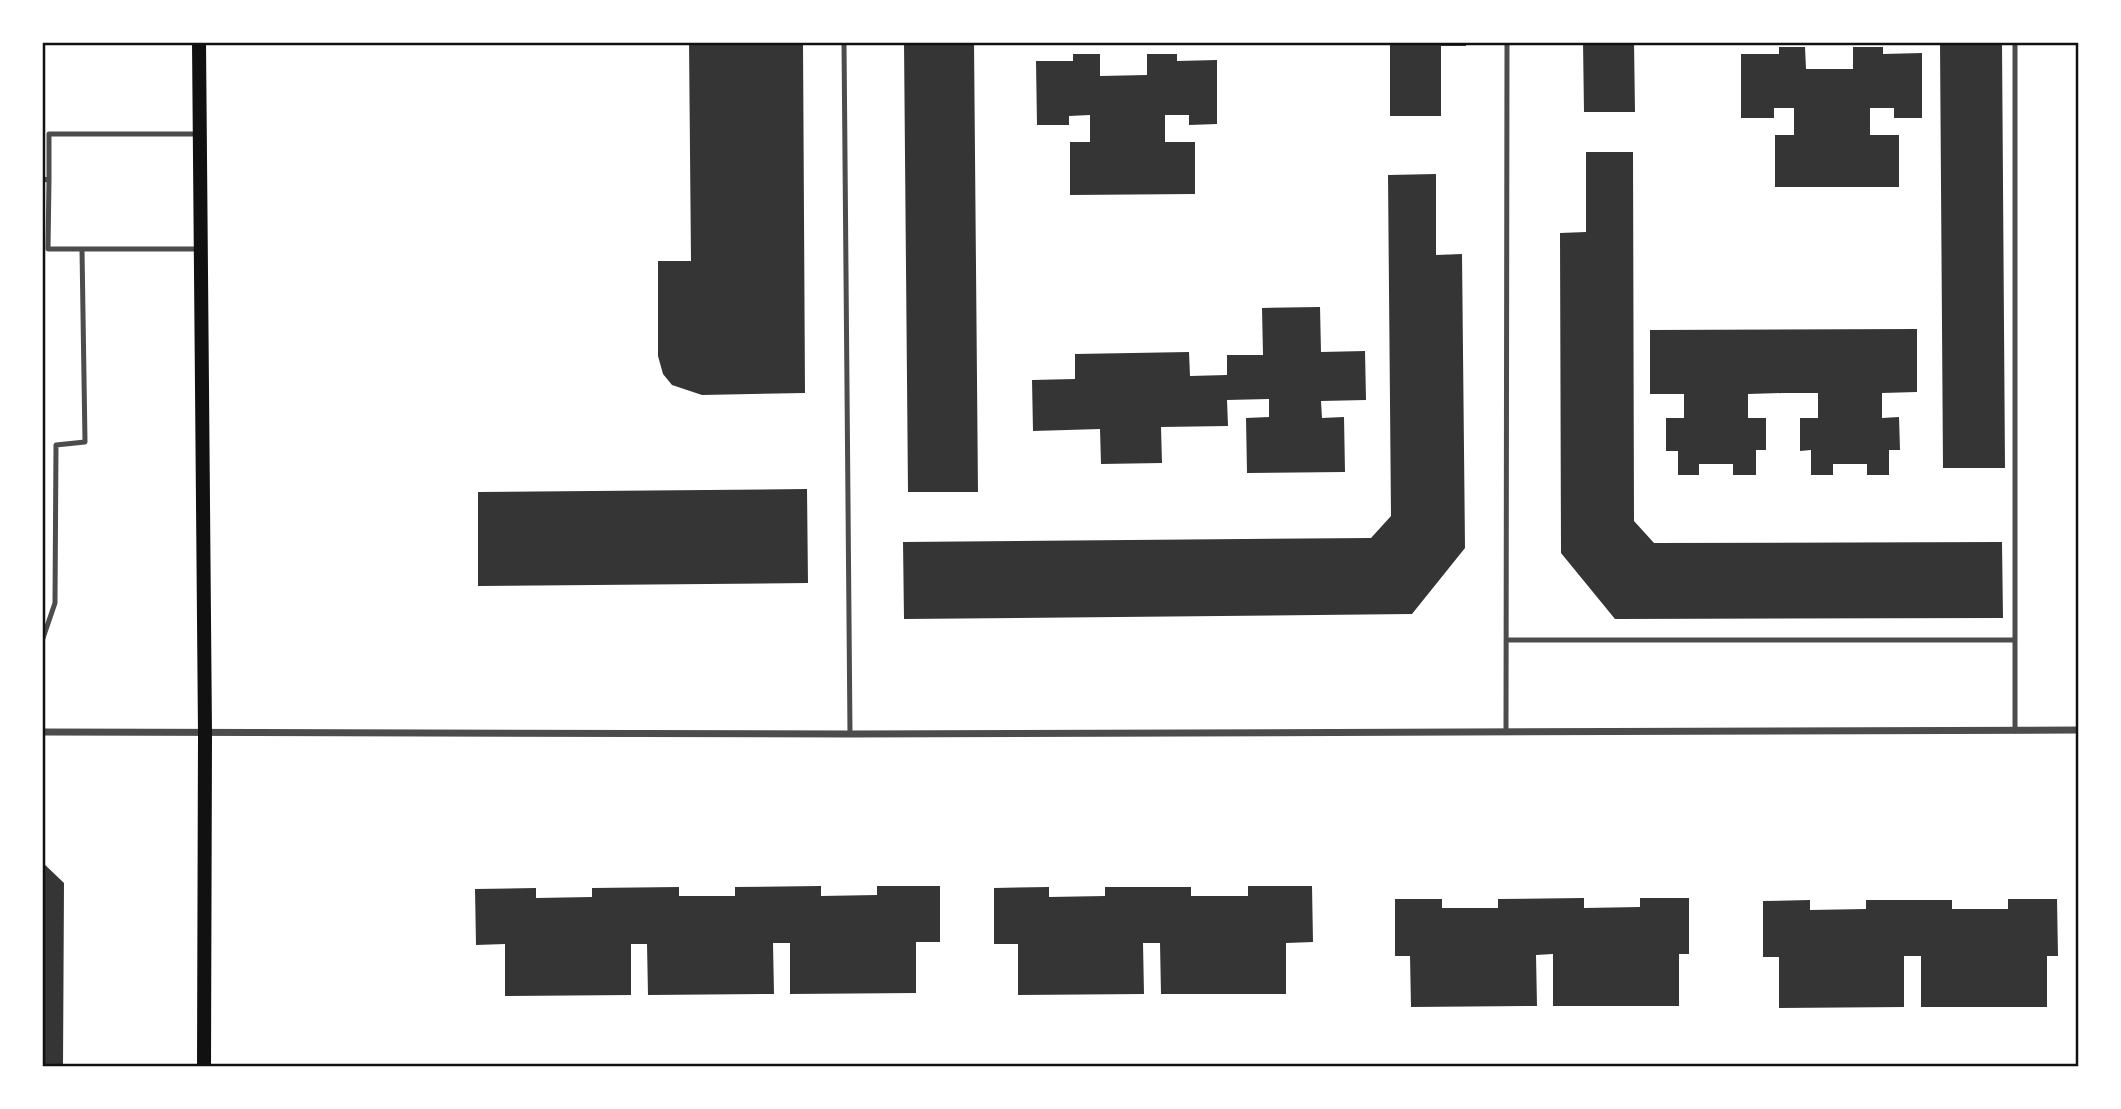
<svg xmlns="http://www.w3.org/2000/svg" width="2121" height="1109" viewBox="0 0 2121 1109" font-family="'Space Grotesk',sans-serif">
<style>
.building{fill:#353535}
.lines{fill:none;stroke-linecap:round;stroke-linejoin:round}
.service{stroke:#4c4c4c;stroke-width:5}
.minor{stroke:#4c4c4c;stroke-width:7}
.secondary{stroke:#111;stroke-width:14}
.neatline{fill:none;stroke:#111;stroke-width:2.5}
</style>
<rect width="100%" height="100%" fill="#fff"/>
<path class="building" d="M689 42H803L805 393 702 395 672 385 663 374 658 356V261H691Z
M904 42H974L978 492H908Z
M1390 42H1466V46H1441V116H1390Z
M1583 42H1634L1635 112H1584Z
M1940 42H2002L2005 468H1943Z
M1779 47H1805L1806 69H1853V47H1883V54L1922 53V118H1894V108H1870V135H1899V187H1775V135H1794V108H1774V118H1741V54H1779Z
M1073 54H1100V76L1147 75V54H1177V61L1217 60V124L1189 125V115H1165V142H1195V194L1070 195V142H1090V115L1069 116V125H1037L1036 61H1073Z
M1586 152H1633L1634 521 1654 543 2002 542 2003 618 1615 619 1561 553 1560 233 1586 232Z
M1436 174V255L1462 254 1465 548 1412 614 904 619 903 542 1371 538 1391 516 1388 175Z
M1320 307 1321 352 1365 351 1366 400 1321 401 1322 418 1344 417 1345 472 1247 473 1246 418 1269 417V399L1227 400 1228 426 1161 427 1162 463 1101 464 1100 429 1033 431 1032 380 1075 379V354L1189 352 1190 376 1227 375V355H1263L1262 308Z
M1917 329V392L1882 393V418L1899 417 1900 450H1889V475H1867V464H1833V475H1811V450L1800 451V418H1818V393H1783L1748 394V418H1766V450H1756V475H1733V464H1699V475H1678V451H1666V418H1684V394H1650V330Z
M807 489 808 583 478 586V492Z
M42 862 64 883 63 1067H42Z
M821 886V896L877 895V886H940V942H916V993L790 994V943H773L774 994 648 995 647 944H631V995L505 996V944L476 945 475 889 536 888V898L592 897V888L679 887V896H735V887Z
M1248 886H1312L1313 942 1286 943V994H1161L1160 943H1143L1144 994 1018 995V944H994V888L1049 887V897L1105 896V887H1191V896H1248Z
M1584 898V908L1640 907V898H1689V954H1679V1006H1553V954L1536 955 1537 1006 1411 1007 1410 956H1395V899H1442V908H1498V899Z
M2008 899H2057L2058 956H2047V1007H1921V956H1904V1007L1779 1008V957H1763V901L1810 900V910L1866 909V900H1952V909H2008Z"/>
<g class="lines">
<path class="service" d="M844 42 850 734
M42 179 49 180 48 249H200
M49 180V134H200
M1506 640H2015
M42 641 55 603 56 445 85 442 82 249
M2015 731V42
M1506 732 1507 42"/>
<path class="minor" d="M42 732 850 734 2079 730"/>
<path class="secondary" d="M199 42 205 734 204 1067"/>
</g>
<rect width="2121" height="1109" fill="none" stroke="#ffffff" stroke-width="88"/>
<rect x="44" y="44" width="2033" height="1021" class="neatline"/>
</svg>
